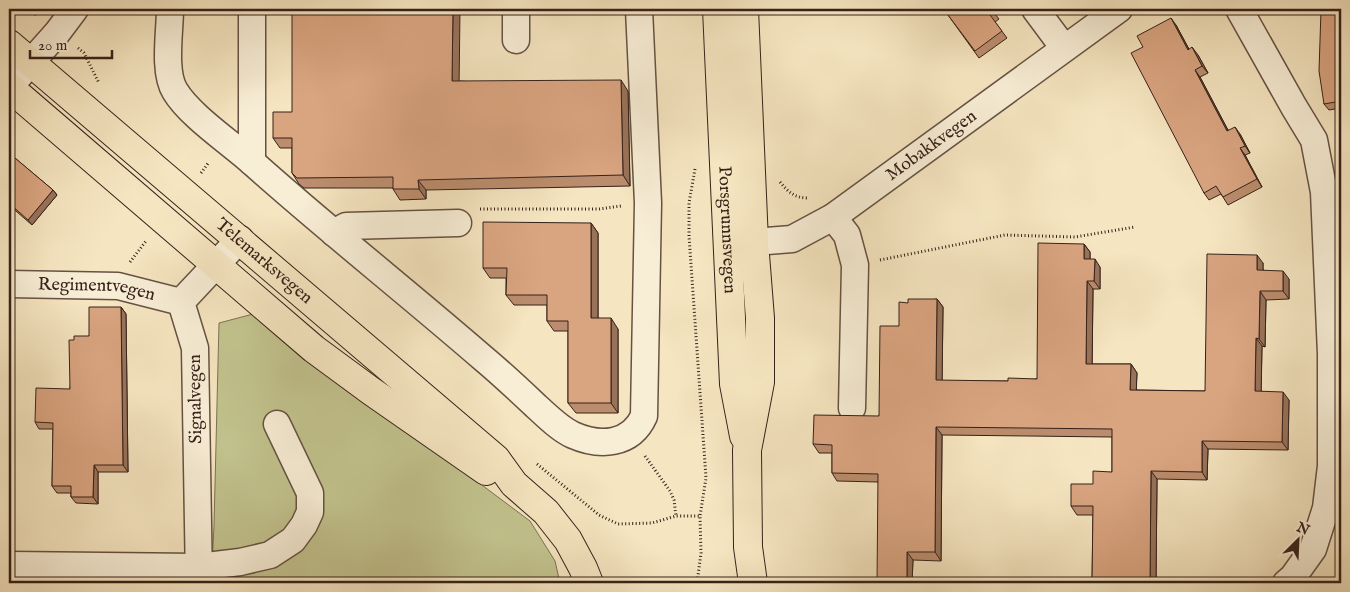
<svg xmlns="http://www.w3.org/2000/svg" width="1350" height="592" viewBox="0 0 1350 592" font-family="'IM FELL English',serif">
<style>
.green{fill:#c2c38e;stroke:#7c7254}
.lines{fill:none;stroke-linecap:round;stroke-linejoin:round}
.minor-casing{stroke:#665243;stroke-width:29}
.major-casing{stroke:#362119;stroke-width:30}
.highway-casing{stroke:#362119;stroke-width:30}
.path{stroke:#362119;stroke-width:3;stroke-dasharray:1 2.5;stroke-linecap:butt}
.minor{stroke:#f8eed6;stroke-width:26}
.major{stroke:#f5e5c0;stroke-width:28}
.highway{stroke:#f5e5c0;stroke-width:28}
.wall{fill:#bb8d6e;stroke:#362119}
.shaded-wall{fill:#98735a;stroke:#362119}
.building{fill:#d9a480;stroke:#362119}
.labels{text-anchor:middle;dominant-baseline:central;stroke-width:5;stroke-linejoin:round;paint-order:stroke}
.street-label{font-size:18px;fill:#362119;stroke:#f8eed6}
</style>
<rect width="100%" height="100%" fill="#f5e5c0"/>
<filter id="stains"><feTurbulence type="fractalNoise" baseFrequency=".004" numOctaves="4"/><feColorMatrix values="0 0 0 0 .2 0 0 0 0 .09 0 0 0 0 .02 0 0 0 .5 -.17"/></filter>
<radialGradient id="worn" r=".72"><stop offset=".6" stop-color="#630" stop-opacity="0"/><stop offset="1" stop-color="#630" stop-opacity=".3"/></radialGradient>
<path class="green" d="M253 314 530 521 555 561 560 583H211L214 526 219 323Z"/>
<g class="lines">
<defs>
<g id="minor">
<path d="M170 9C170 31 163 72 175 91 190 116 231 143 253 163 328 230 408 293 484 359 502 374 520 391 537 407 548 417 560 429 573 435 600 447 631 445 644 416L648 203 639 9"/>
<path d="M1035 9 1064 48"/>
<path d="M1239 9 1294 107 1314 140 1324 192 1331 354V466L1326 508 1313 549 1293 577 1286 583"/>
<path d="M516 40V9"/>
<path d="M9 87 57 33 75 9"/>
<path d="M252 162V9"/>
<path d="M833 217 847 235 855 265 852 408"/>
<path d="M334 233 346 226 458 223"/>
<path id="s1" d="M733 248 754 242 792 239 833 217 1119 9"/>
<path id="s2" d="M9 284 118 286 181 302"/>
<path d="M9 565 198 567 240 562 270 555 293 540 304 525 310 512V493L277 424"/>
<path d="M199 583 195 348 181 302 240 239"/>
</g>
<g id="major">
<path id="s3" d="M717 9 734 384 744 436"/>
<path d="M744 9 754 242 760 318V382L747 450 748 547 753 583"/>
</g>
<g id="highway">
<path id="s4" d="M9 44 496 459 514 484 546 512 568 540 583 568 589 583"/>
<path d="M9 87 314 349 371 391 486 471"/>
</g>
</defs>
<use href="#minor" class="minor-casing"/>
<use href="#major" class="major-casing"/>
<use href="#highway" class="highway-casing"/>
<path class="path" d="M26 9 38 16
M78 48 84 53 99 83
M695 169 689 203V236L706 478 700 516 701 553 697 583
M201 173 209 162
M780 182C788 192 795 198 808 198
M480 209H599L621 206
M880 260 1005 235 1075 237 1135 227
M130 262 146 241
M645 456 670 491 674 500 676 516
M537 464 599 515 618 524 652 523 676 516H700"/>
<use href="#minor" class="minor"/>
<use href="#major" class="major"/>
<use href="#highway" class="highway"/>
</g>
<path class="wall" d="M991 9 999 19 995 22 1007 38 979 58 948 15Z
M1341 10V108L1329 110 1324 104Z
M1176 25 1189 49 1198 55 1208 73 1200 77 1228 130 1240 134 1250 153 1245 155 1262 187 1228 205 1221 194 1209 200 1204 193Z
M459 81 628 91 630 186 426 190V199L400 200 393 189V188H304L299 184 292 173V148H280L273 138 292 112Z
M9 153 53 190 57 195 32 225 9 205Z
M591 223 598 233V318L618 329V413H576L568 403V331H554L547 321V305H514L506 295V278H490L483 268Z
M1084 244 1090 252V259L1100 267V289H1093L1092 364H1131L1137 373 1136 390 1205 391 1263 263V270L1289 279V299L1266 300 1265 347 1262 346 1261 391 1289 400 1288 450 1208 449 1207 480 1157 479 1156 583H1092L1093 515H1077L1071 506 1093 484 1112 472V437L942 435 941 561 913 560 912 583 878 482 837 481 832 473V453H819L813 444 879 416 899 326 908 303 937 299 943 307 942 381H1008L1037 379Z
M121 307 126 314 128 472H98V504L76 503 71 497V493H57L52 486 53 429H39L35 422 70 389 74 340 89 336Z"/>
<path class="shaded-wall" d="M453 9H460L459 91 452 81Z
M1171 18 1176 25 1193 57 1188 50Z
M1192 47 1198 55 1208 73 1202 66Z
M1195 70 1200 77 1232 138 1227 131Z
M621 80 628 91 630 186 623 175Z
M1235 127 1240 134 1250 153 1245 146Z
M1240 148 1245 155 1262 187 1257 179Z
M418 180 426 190V199L419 189Z
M53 190 57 195 32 225 28 220Z
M591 223 598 233V329L591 318Z
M1084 244 1090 252V267L1084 259Z
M1257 255 1263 263V278L1257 270Z
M1095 259 1100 267V289L1094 281Z
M1283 271 1289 279V299L1283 291Z
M1087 281 1093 289 1092 372 1086 364Z
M1260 291 1266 300 1265 347 1259 339Z
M937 299 943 307 942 389 936 380Z
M121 307 126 314 128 472 123 465Z
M611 318 618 329V413L611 403Z
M1256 338 1262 346 1261 400 1255 391Z
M1131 364 1137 373 1136 398 1130 390Z
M1283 392 1289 400 1288 450 1282 442Z
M936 427 942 435 941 561 935 552Z
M1202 441 1208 449 1207 480 1202 472Z
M94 465 98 472V504L93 497Z
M1151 471 1157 479 1156 583H1150Z
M907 552 913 560 912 583H907Z"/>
<path class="building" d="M292 9H453L452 81 621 80 623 175 418 180 419 189H393V177L297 178 292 173V138H273V112H292Z
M957 9H991L994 12 990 15 1002 31 975 51 948 15Z
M1321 10H1341V101L1324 104 1319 71Z
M1171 18 1188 50 1192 47 1202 66 1195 70 1227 131 1235 127 1245 146 1240 148 1257 179 1223 197 1216 186 1204 193 1131 53 1143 47 1137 36Z
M9 153 53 190 28 220 9 203Z
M483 222 591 223V318H611V403H568V321H547V295H506L507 268H483Z
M1038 243 1084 244V259H1095L1094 281H1087L1086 364H1131L1130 390 1205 391 1207 254 1257 255V270L1283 271V291H1260L1259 339 1256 338 1255 391 1283 392 1282 442 1202 441V472L1151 471 1150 583H1092L1093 506H1071V484H1093V471L1112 472V429L936 427 935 552H907V583H877L878 474 832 473V445L813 444 814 415 879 416 880 326H899V302L908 303V299H937L936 380 1008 381V378L1037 379Z
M89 307H121L123 465H94L93 497H71V486H52L53 423 35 422 36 388 70 389 69 340H74V336H89Z"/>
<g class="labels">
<g class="street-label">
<text stroke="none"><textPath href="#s1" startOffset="228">Mobakkvegen</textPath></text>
<text stroke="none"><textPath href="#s3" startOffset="221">Porsgrunnsvegen</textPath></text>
<text stroke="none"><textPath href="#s4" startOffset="335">Telemarksvegen</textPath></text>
<text stroke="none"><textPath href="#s2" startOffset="88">Regimentvegen</textPath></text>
<text transform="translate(196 399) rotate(-91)">Signalvegen</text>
</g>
</g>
<rect width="1350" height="592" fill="none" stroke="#f5e5c0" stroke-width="30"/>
<rect x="10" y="10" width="1330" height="572" fill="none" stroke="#362119" stroke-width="2.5"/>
<rect x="15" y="15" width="1320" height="562" fill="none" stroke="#362119"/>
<g transform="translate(1298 540) rotate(24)" stroke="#f8eed6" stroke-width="4" paint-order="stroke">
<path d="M0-4L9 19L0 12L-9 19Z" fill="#362119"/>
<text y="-8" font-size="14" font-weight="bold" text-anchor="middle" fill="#362119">N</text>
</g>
<path d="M30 50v8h82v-8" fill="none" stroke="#362119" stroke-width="2.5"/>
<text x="38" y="50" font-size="15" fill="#362119" stroke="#f8eed6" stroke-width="4" paint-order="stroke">20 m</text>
<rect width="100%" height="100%" filter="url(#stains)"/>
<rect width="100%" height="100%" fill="url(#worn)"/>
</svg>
